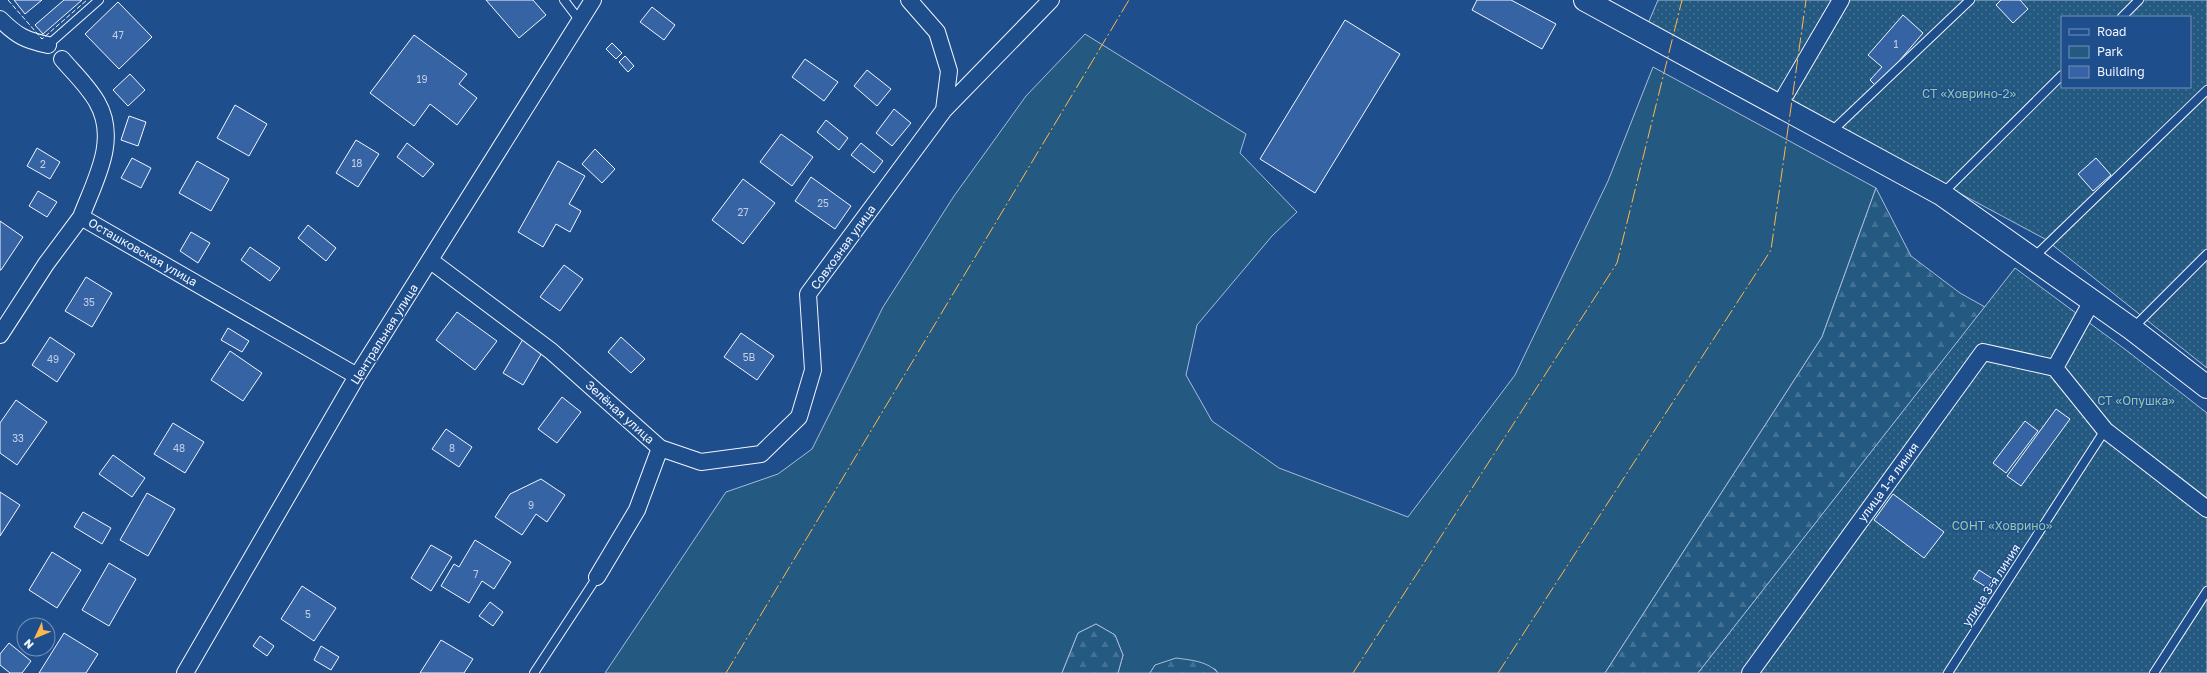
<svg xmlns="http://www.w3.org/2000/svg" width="2207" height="673" viewBox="0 0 2207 673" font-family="'Golos Text',sans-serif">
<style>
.green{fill:#245a82;stroke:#a8bbd7}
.forest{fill:url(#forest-firs);stroke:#a8bbd7}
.garden{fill:url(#garden-dots);stroke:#a8bbd7;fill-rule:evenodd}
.building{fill:#3563a3;stroke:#f2f6ff}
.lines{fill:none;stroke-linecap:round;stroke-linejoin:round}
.lane-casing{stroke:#f2f6ff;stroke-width:10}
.street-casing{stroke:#f2f6ff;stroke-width:18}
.secondary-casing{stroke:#f2f6ff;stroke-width:24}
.lane{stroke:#1f4e8c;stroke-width:8}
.street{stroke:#1f4e8c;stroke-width:16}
.secondary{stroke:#1f4e8c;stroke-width:22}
.fence{stroke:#f2f6ff;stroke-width:1;stroke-dasharray:5 2;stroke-linecap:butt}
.power{stroke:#ffb74d;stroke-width:1;stroke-dasharray:14 3 2 3;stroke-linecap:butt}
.labels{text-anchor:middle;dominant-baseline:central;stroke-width:3;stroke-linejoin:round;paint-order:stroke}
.number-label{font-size:10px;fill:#c3d1e8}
.park-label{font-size:12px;fill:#97c8a6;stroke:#1f4e8c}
.street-label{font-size:12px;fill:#f2f6ff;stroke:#1f4e8c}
</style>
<defs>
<pattern id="forest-firs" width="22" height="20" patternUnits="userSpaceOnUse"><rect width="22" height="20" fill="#245a82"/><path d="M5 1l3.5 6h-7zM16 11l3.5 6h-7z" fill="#447295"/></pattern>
<pattern id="garden-dots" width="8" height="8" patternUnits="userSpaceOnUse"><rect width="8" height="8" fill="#245a82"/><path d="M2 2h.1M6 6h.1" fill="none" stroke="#447295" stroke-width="1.8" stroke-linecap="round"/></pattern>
</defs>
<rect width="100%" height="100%" fill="#1f4e8c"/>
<path class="green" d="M1085 34 1246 134 1240 153 1297 212 1272 236 1197 325 1186 375 1212 421 1279 468 1408 517 1515 375 1608 181 1653 67 1876 188 1822 337 1605 673H1218L1215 669 1155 665 1150 673H1118L1123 655 1115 635 1096 624 1078 633 1062 673H605L726 492 778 474 812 449 883 307 954 196 1026 96Z"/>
<path class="forest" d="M1876 188 1911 256 1960 293 1985 307 1698 673H1605L1822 337Z
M1096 624 1115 635 1123 655 1118 673H1062L1078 633Z
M1176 658C1190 660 1208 661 1218 673H1150L1155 665Z"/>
<path class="garden" d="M1658 0H2207V368L2045 239 1647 26ZM2062 17H2190V87H2062Z
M2015 268 2126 350 2207 413V673H1698Z"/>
<path class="building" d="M14 0H42L25 14Z
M64 0H82L43 34 35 25Z
M486 0H533L546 15 519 38Z
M1477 0H1511L1556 24 1542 49 1472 10Z
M2001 0H2020L2028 9 2013 23 1996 5Z
M118 2 152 37 119 69 85 34Z
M652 7 675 25 664 40 640 22Z
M1903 15 1923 33 1877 87 1870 80 1882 67 1868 55Z
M1345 20 1400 54 1315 193 1260 159Z
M414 35 467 74 459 84 477 98 457 125 430 104 414 126 370 93Z
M612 43 622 53 616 59 606 49Z
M625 56 634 66 628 72 619 62Z
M805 59 838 82 824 101 792 77Z
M867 70 891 89 877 106 854 86Z
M130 74 145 90 128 106 113 90Z
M235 105 267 124 249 156 217 138Z
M894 109 911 123 892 146 876 133Z
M129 116 146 122 138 146 121 140Z
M826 120 848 138 839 150 817 132Z
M781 134 813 157 792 186 760 162Z
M356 140 379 154 358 187 336 173Z
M407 143 434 164 423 177 397 157Z
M861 143 883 161 874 173 851 155Z
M37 148 60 162 50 179 27 166Z
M595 149 615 169 602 183 582 164Z
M132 158 151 168 141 188 121 178Z
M2096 158 2111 175 2093 191 2078 174Z
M197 161 229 179 211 211 179 193Z
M558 161 585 176 569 204 581 211 570 232 556 224 543 247 518 232Z
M811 177 851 206 835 229 795 201Z
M743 179 775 203 743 244 712 220Z
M38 191 57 202 47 217 29 206Z
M0 221 23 237 1 270H0Z
M308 225 336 248 326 261 298 238Z
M191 232 210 243 198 263 180 251Z
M250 247 280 268 270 281 241 260Z
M564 265 583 279 560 311 540 297Z
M86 277 112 293 92 327 65 311Z
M457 312 497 341 475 370 436 340Z
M228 328 249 341 242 352 221 340Z
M741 333 774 356 757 380 724 357Z
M50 337 75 354 57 382 32 365Z
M621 337 645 359 631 373 608 352Z
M523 339 543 351 523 385 503 373Z
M230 351 262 373 243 401 211 380Z
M562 397 581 412 557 443 538 429Z
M16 400 47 422 17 465 0 453V423Z
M2056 409 2070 419 2021 486 2007 476Z
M2025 421 2038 431 2006 473 1993 463Z
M173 423 204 442 185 473 154 454Z
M446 429 472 447 459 467 432 449Z
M113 455 145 478 132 497 99 474Z
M541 479 565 495 547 522 536 514 522 535 495 517 510 494Z
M0 492 20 505 0 536Z
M147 493 175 509 148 556 120 540Z
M1893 494 1944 532 1924 558 1874 520Z
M83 512 111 528 102 544 74 527Z
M475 540 511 562 494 589 482 581 469 603 441 586 454 564 459 567Z
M431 545 452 557 431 591 411 578Z
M52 552 81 570 57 608 29 590Z
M109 563 136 579 109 626 82 610Z
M1979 570 1993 579 1988 588 1973 579Z
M302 586 336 608 314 641 281 619Z
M490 602 503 612 493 626 479 616Z
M64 633 98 654 86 673H39Z
M260 636 274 646 267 656 253 646Z
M441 640 473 659 464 673H420Z
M9 643 31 661 22 673H10L0 665V654Z
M321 646 339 657 331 670 314 660Z"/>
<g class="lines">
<defs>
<path id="lane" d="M564 0 580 21
M2122 17 2139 0
M48 45 99 0
M1831 132 1970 0
M1942 194 2062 75
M2033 258 2207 90
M2133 328 2207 254
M534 673 597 577
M1948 673 2105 430
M2154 673 2207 591"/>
<path id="street" d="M0 19C17 36 25 40 48 45
M62 59C73 72 88 86 97 102 119 140 95 180 81 217L357 376
M1779 106 1841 0
M944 110 1051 0
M431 261 551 351 660 448 637 510 597 577
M0 335 46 264 81 217
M2055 368 2105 430 2207 509
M2055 368 2092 301
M660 448 701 462 761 454 799 417 813 370 808 294 944 110 949 71 937 32 909 0
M185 673 357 376 593 0
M1750 673 1983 352 2055 368"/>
<path id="secondary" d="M1585 0 1941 194 2132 329 2207 387"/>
</defs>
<use href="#lane" class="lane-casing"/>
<use href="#street" class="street-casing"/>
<use href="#secondary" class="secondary-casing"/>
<use href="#lane" class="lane"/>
<use href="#street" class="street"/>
<use href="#secondary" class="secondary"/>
<path class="fence" d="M8 0 42 39 87 0"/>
<path class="power" d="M726 673 1129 0
M1353 673 1617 263 1682 0
M1498 673 1771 250 1806 0"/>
</g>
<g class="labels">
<g class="number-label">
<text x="118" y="35">47</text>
<text x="1896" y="44">1</text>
<text x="422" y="79">19</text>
<text x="357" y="163">18</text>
<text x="43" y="164">2</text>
<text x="823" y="203">25</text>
<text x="743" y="212">27</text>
<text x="89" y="302">35</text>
<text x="749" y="357">5В</text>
<text x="53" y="359">49</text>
<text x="18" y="438">33</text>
<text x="179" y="448">48</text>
<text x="452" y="448">8</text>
<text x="531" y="505">9</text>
<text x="476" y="574">7</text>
<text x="308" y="614">5</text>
</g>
<g class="park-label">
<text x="1969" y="93">СТ «Ховрино-2»</text>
<text x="2136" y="400">СТ «Опушка»</text>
<text x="2002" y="525">СОНТ «Ховрино»</text>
</g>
<g class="street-label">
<text transform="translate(843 247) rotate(-54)">Совхозная улица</text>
<text transform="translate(143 252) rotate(30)">Осташковская улица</text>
<text transform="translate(384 334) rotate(-58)">Центральная улица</text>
<text transform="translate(620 412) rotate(42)">Зелёная улица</text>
<text transform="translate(1888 482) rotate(-54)">улица 1-я линия</text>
<text transform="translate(1991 585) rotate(-57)">улица 3-я линия</text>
</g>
</g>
<rect x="2061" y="16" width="130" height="72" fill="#1f4e8c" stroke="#7391ba"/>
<rect x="2069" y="29" width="20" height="6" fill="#1f4e8c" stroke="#7391ba"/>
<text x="2097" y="36" font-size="12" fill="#f2f6ff">Road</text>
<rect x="2069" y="46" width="20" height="12" fill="#245a82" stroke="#7391ba"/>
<text x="2097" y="56" font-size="12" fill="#f2f6ff">Park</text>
<rect x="2069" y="66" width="20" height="12" fill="#3563a3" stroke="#7391ba"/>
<text x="2097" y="76" font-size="12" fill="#f2f6ff">Building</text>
<g transform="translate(36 637) rotate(226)"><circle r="19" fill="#1f4e8c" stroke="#7391ba"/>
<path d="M0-3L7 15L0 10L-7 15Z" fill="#ffb74d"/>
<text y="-6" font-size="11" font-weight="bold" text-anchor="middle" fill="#f2f6ff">N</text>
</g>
</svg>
